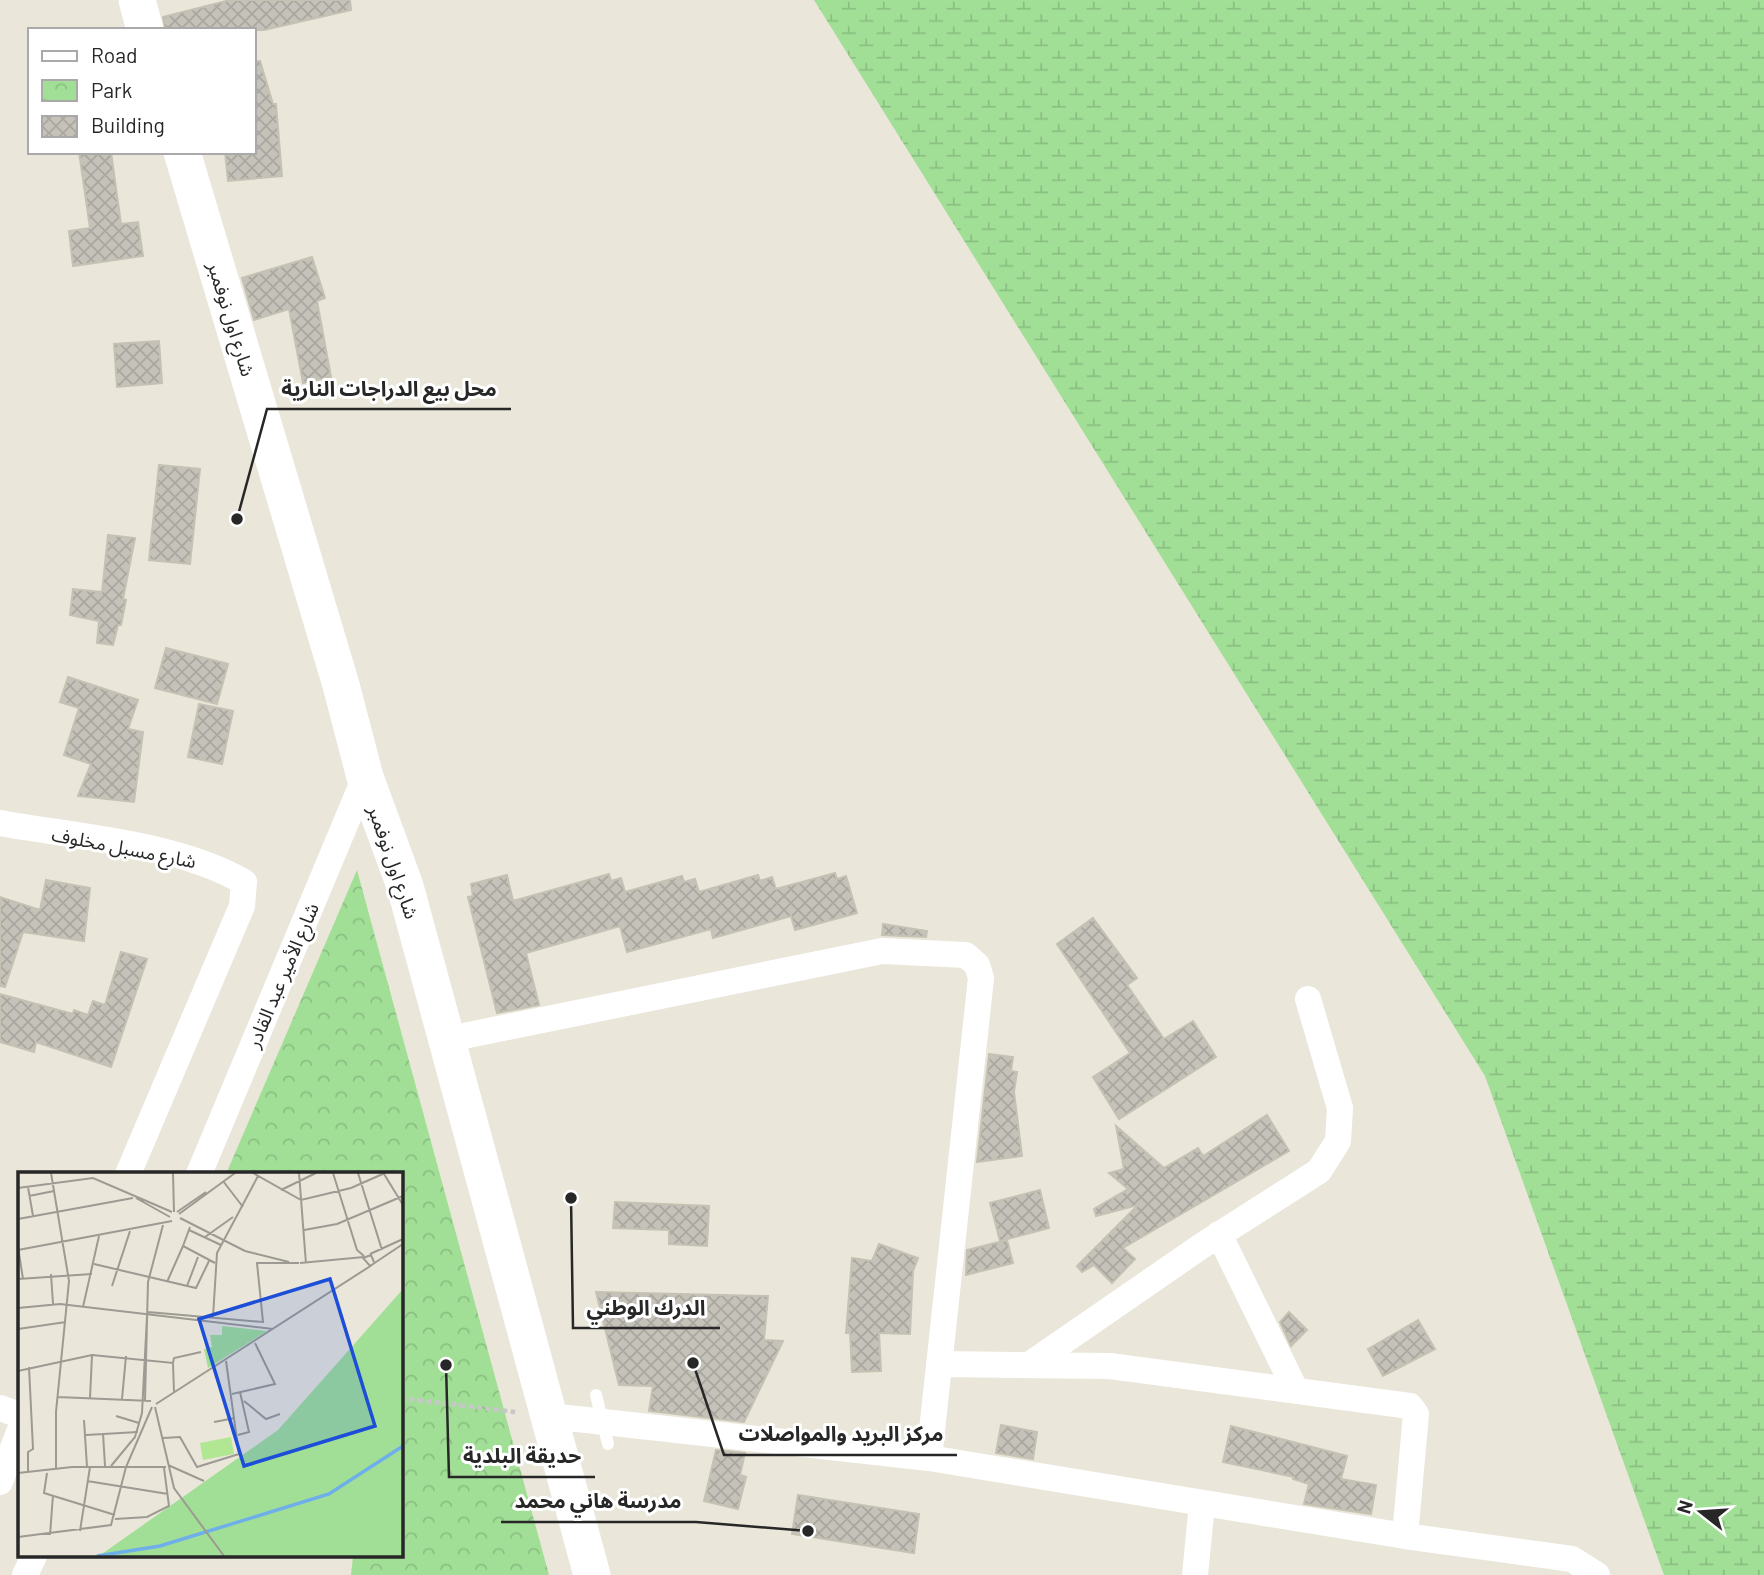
<svg xmlns="http://www.w3.org/2000/svg" width="1764" height="1575" viewBox="0 0 1764 1575" font-family="Barlow,'Noto Sans Arabic',sans-serif">
<style>
.wetland{fill:url(#wetland-marsh)}
.park{fill:url(#park-crowns)}
.building{fill:url(#building-cross-hatch);stroke:#c5c2b3;stroke-width:2}
.lines{fill:none;stroke-linecap:round;stroke-linejoin:round}
.path{stroke:#c7c7c7;stroke-width:4.5;stroke-dasharray:5 3.5;stroke-linecap:butt}
.service{stroke:#fff;stroke-width:12}
.minor{stroke:#fff;stroke-width:26}
.secondary{stroke:#fff;stroke-width:37}
.labels{text-anchor:middle;dominant-baseline:central;stroke-width:6;stroke-linejoin:round;paint-order:stroke}
.street-label{font-size:19px;fill:#272727;stroke:#fff}
.inset-river{fill:none;stroke:#6fafe9;stroke-width:3.5}
.inset-road{fill:none;stroke:#9c9a92;stroke-width:2}
.view{fill:#1d4ed8;fill-opacity:0.15;stroke:#1d4ed8;stroke-width:3.5}
.inset-edge{fill:none;stroke:#272727;stroke-width:3.5}
.leader{fill:none;stroke:#272727;stroke-width:2.5}
.callout-dot{fill:#272727;stroke:#fff;stroke-width:2.5}
.callout-label{font-size:21px;text-anchor:middle;font-weight:bold;fill:#272727;stroke:#fff;stroke-width:6;stroke-linejoin:round;paint-order:stroke}
</style>
<defs>
<pattern id="wetland-marsh" width="20" height="14" patternUnits="userSpaceOnUse" patternTransform="scale(1.75)"><rect width="20" height="14" fill="#a1df97"/><path d="M1 5h8M5 5V1M11 12h8M15 12V8" fill="none" stroke="#8bbf82"/></pattern>
<pattern id="park-crowns" width="20" height="18" patternUnits="userSpaceOnUse" patternTransform="scale(1.75)"><rect width="20" height="18" fill="#a1df97"/><path d="M2 6a3 3 0 1 1 6 0M12 15a3 3 0 1 1 6 0" fill="none" stroke="#8bbf82"/></pattern>
<pattern id="building-cross-hatch" width="8" height="8" patternUnits="userSpaceOnUse" patternTransform="scale(1.75)"><rect width="8" height="8" fill="#c5c2b9"/><path d="M0 0l8 8M0 8l8-8" fill="none" stroke="#a9a79f"/></pattern>
</defs>
<rect width="100%" height="100%" fill="#eae6d9"/>
<path class="wetland" d="M814 0H1764V1575H1664L1485 1076Z"/>
<path class="park" d="M357 870 549 1575H351L353 1556H401V1174H226Z"/>
<path class="building" d="M230 0H350L351 10 264 30H165L163 17Z
M260 61 273 104H276L282 176 228 181 225 152H254V62Z
M79 152H111L121 224 138 222 143 256 73 266 69 231 90 228Z
M312 257 325 298 317 301 331 377 303 383 289 309 254 320 242 278Z
M159 341 162 383 117 387 114 344Z
M159 465 200 469 190 564 149 560Z
M108 535 135 538 123 599 126 600 121 625H118L113 645 97 643 99 621 70 615 73 589 102 592Z
M166 648 228 664 217 704 155 688Z
M68 677 138 700 128 729 143 732 134 802 78 796 91 764 64 755 79 708 60 702Z
M199 704 233 711 222 764 188 757Z
M835 873 837 879 846 876 857 913 795 930 791 916 713 938 711 929 627 952 620 926 526 953 539 1005 497 1013 468 897 473 896 471 884 507 875 513 901 609 874 611 881 621 878 625 892 682 876 684 882 695 879 699 892 758 875 760 881 772 877 776 889Z
M46 880 90 888 84 941 23 932 5 987 0 986V897L40 910Z
M1093 918 1137 978 1127 985 1164 1039 1193 1021 1216 1057 1119 1119 1093 1077 1130 1053 1057 944Z
M883 924 927 931 926 937 882 935Z
M121 952 147 959 111 1067 36 1042 34 1052 0 1042V994L73 1014 74 1010 88 1015 93 1001 105 1005Z
M989 1054 1013 1057 1011 1071 1017 1072 1014 1092 1022 1156 977 1162Z
M1267 1115 1289 1151 1123 1248 1135 1259 1112 1283 1094 1265 1082 1272 1077 1266 1138 1205 1096 1216 1094 1209 1128 1189 1109 1173 1124 1169 1116 1126 1164 1168 1198 1148 1203 1156Z
M1040 1190 1049 1228 1000 1241 990 1203Z
M615 1202 709 1206 707 1246 669 1244V1230L613 1228Z
M1007 1240 1013 1263 966 1275 967 1250Z
M879 1244 918 1258 913 1271 910 1334 879 1333 881 1371 852 1372 850 1333H846L852 1258 872 1261Z
M596 1292 768 1296 764 1340 783 1341 744 1422 649 1411 653 1386 619 1385Z
M1289 1312 1307 1330 1291 1346 1280 1322Z
M1418 1320 1435 1349 1383 1376 1368 1349Z
M1001 1425 1037 1432 1033 1459 996 1453Z
M1231 1426 1347 1456 1341 1479 1376 1485 1371 1514 1304 1504 1309 1484 1293 1479 1294 1477 1223 1462Z
M716 1450 745 1453 740 1475 746 1477 738 1509 704 1501Z
M798 1495 919 1514 914 1553 792 1534Z"/>
<g class="lines">
<path class="path" d="M401 1398 515 1412"/>
<path class="service" d="M596 1395 608 1444"/>
<path class="minor" d="M0 823C77 837 177 843 244 882L242 906 128 1174
M449 1039 882 951 966 955 977 965 981 978 929 1458
M199 1174 365 777
M1219 1234 1296 1391
M939 1364 1110 1366 1410 1406 1416 1414 1405 1536
M1029 1365 1203 1245 1319 1171 1338 1141 1340 1108 1308 999
M0 1408 19 1415
M550 1416 929 1458 1405 1536 1572 1559 1597 1575
M0 1482 19 1432
M25 1575 34 1556
M1195 1575 1202 1504"/>
<path class="secondary" d="M137 0 145 30
M182 152 341 685 365 777 405 886 592 1575"/>
</g>
<g class="labels">
<g class="street-label">
<text transform="translate(232 319) rotate(73)">شارع اول نوفمبر</text>
<text transform="translate(124 847) rotate(11)">شارع مسبل مخلوف</text>
<text transform="translate(394 862) rotate(71)">شارع اول نوفمبر</text>
<text transform="translate(282 975) rotate(-67)">شارع الأمير عبد القادر</text>
</g>
</g>
<g transform="translate(18 1172)">
<rect width="385" height="385" fill="#eae6d9"/>
<path d="M385 117V384H81L260 258Z" fill="#a1df97"/>
<path d="M204 154 249 159 190 196 186 177 194 175 192 163H204Z" fill="#a1df97"/>
<path d="M213 265 216 282 185 288 182 271Z" fill="#b1e693"/>
<path class="inset-river" d="M79 384 142 374 311 322 385 274"/>
<path class="inset-road" d="M33 1 51 109 38 240V297M155 1 156 40M235 1 283 28 333 16 367 1M281 1 288 92M315 1 339 78 346 84M340 1 364 78M366 2 385 33M205 9 225 35M10 15 15 44M0 16 75 6 154 40M263 18 298 1M11 24 36 19M118 26 152 45M159 40 188 20M161 42 217 1M162 46 227 79 271 90M0 47 115 26M172 55 165 74 197 91M171 58 203 73M286 58 319 52 385 24M187 65 215 45M0 75 5 107M0 78 154 49M352 82 385 67M356 90 353 83 345 86 352 94 385 72M282 91 346 85M76 92 178 116 191 89M33 102 35 132M0 107 74 102M149 110 165 74M94 114 112 59M169 114 180 85M65 135 81 64M0 136 42 132 255 157M130 140 245 150 239 91H281M195 145 199 81 240 4M0 157 48 150M155 191 156 220M0 199 74 183 155 191 156 186 183 180M214 222 257 212 237 171M40 225 133 229M72 226 74 183M104 227 108 184M127 228 130 110 145 53M226 229 248 247 262 242M138 232 354 93M137 235 156 316 206 384M98 244 121 251M66 248 69 295M196 250 217 246M85 261 87 294M68 263 120 260M220 263 231 260 222 220M145 266 162 265 179 295 221 282 208 189M150 293 186 309M93 294 117 265 124 241 129 144M0 301 54 295H148M10 301V280L15 277 11 195M29 301 26 321 97 343M69 309 150 322M0 331V365M97 347 129 345 151 334 146 296M62 359 72 295M32 363 35 323M0 365 93 353 108 295 134 235"/>
<path class="view" d="M312 107 357 254 226 294 181 147Z"/>
<rect width="385" height="385" class="inset-edge"/>
</g>
<path class="leader" d="M237 519L267 409H511M571 1198L573 1328H720M693 1363L724 1455H957M446 1365L449 1477H595M808 1531L696 1522H501"/>
<g class="callout-dot">
<circle cx="237" cy="519" r="7"/>
<circle cx="571" cy="1198" r="7"/>
<circle cx="693" cy="1363" r="7"/>
<circle cx="446" cy="1365" r="7"/>
<circle cx="808" cy="1531" r="7"/>
</g>
<g class="callout-label">
<text x="389" y="396">محل بيع الدراجات النارية</text>
<text x="646" y="1315">الدرك الوطني</text>
<text x="841" y="1441">مركز البريد والمواصلات</text>
<text x="522" y="1463">حديقة البلدية</text>
<text x="598" y="1508">مدرسة هاني محمد</text>
</g>
<rect x="28" y="28" width="228" height="126" fill="#ffffff" stroke="#a9a9a9" stroke-width="2"/>
<rect x="42" y="51" width="35" height="10" fill="#ffffff" stroke="#a9a9a9" stroke-width="2"/>
<text x="91" y="63" font-size="21" fill="#272727">Road</text>
<rect x="42" y="80" width="35" height="21" fill="url(#park-crowns)" stroke="#a9a9a9" stroke-width="2"/>
<text x="91" y="98" font-size="21" fill="#272727">Park</text>
<rect x="42" y="116" width="35" height="21" fill="url(#building-cross-hatch)" stroke="#a9a9a9" stroke-width="2"/>
<text x="91" y="133" font-size="21" fill="#272727">Building</text>
<g transform="translate(1701 1512) rotate(287)" stroke="#ffffff" stroke-width="5" paint-order="stroke">
<path d="M0-5L12 26L0 18L-12 26Z" fill="#272727"/>
<text y="-10" font-size="19" font-weight="bold" text-anchor="middle" fill="#272727">N</text>
</g>
</svg>
